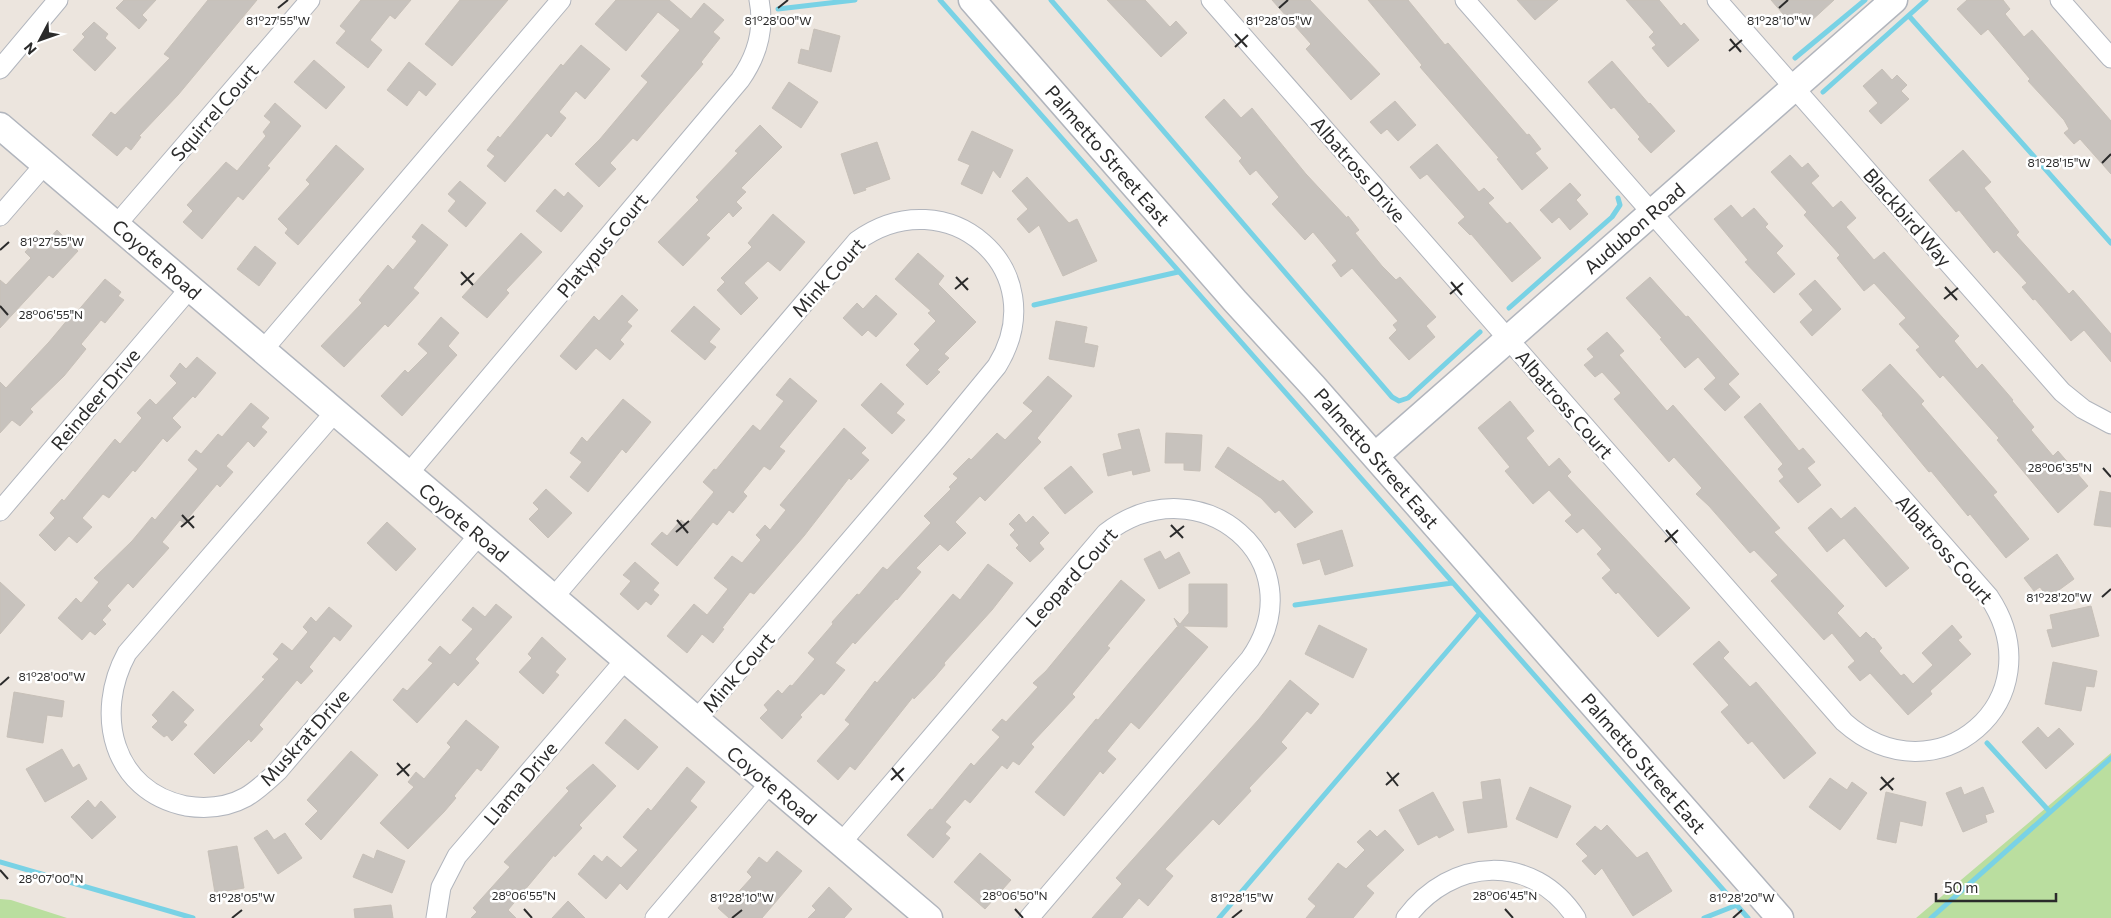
<svg xmlns="http://www.w3.org/2000/svg" width="2111" height="918" viewBox="0 0 2111 918" font-family="Commissioner,sans-serif">
<style>
.green{fill:#bade9f}
.lines{fill:none;stroke-linecap:round;stroke-linejoin:round}
.stream{stroke:#79d2e5;stroke-width:5}
.building{fill:#c7c2bd;stroke:#c7c0b8}
.street-casing{stroke:#b1b5bd;stroke-width:21}
.secondary-casing{stroke:#b1b5bd;stroke-width:29}
.street{stroke:#fff;stroke-width:19}
.secondary{stroke:#fff;stroke-width:26}
.ticks{fill:none;stroke:#2b2b2b;stroke-width:2}
.labels{text-anchor:middle;dominant-baseline:central;stroke-width:5;stroke-linejoin:round;paint-order:stroke}
.street-label{font-size:19px;fill:#2b2b2b;stroke:#fff}
.ticks-label{font-size:12px;text-anchor:middle;fill:#2b2b2b;stroke:#fff;stroke-width:5;stroke-linejoin:round;paint-order:stroke}
</style>
<rect width="100%" height="100%" fill="#ece5de"/>
<path class="green" d="M2111 753V918H1916Z
M0 899 11 900 67 918H0Z"/>
<g class="lines">
<path class="stream" d="M940 0 1748 918
M1051 0 1392 397 1399 401 1408 398 1480 332
M778 9 855 0
M1909 16 2111 243
M1795 58 1865 0
M1823 92 1926 0
M1034 305 1178 272
M1509 308 1612 217 1620 205 1618 198
M1295 605 1452 583
M1987 743 2050 812
M0 862 193 918
M1219 918 1479 614
M1704 918 1737 905
M1931 918 2111 758"/>
</g>
<path class="building" d="M124 0H156L142 15 147 20 139 29 116 8Z
M208 0H257L178 95 139 136 141 137 131 150 126 146 117 156 92 135 111 112 115 115 170 58 164 54Z
M361 0H411L395 19 390 15 370 40 382 50 368 68 336 43 346 31 340 26Z
M460 0H508L452 66 425 44Z
M616 0H669L691 19 704 3 724 20 713 32 720 38 701 62 703 64 637 141 633 138 610 163 616 169 599 187 575 164 600 139 648 82 641 76 680 30 658 12 626 51 595 24Z
M1107 0H1145L1170 27 1176 21 1187 33 1161 57Z
M1272 0H1310L1380 74 1351 100 1306 49 1311 44Z
M1368 0H1408L1445 45 1448 43 1527 135 1529 134 1541 149 1535 153 1548 168 1522 190 1497 159 1499 158 1420 67 1422 65Z
M1517 0H1558L1535 20Z
M1626 0H1659L1681 26 1684 23 1699 40 1668 67 1652 48 1656 45 1649 37 1654 32Z
M1771 0H1834L1810 22 1801 12 1790 22Z
M1967 0H2003L2010 9 2005 14 2024 37 2032 30 2111 121V174L2080 139 2074 144 2064 133 2069 129 2064 120 2028 81 2030 79 1988 29 1981 35 1957 9Z
M94 22 108 34 105 38 116 48 95 71 73 50 85 37 82 34Z
M814 29 840 36 831 72 798 63 801 49 809 51Z
M581 45 610 69 585 99 576 91 559 112 566 118 551 137 547 133 505 182 487 166 495 156 487 150 498 136 500 138 561 64 563 66Z
M314 60 345 87 326 109 294 82Z
M1612 61 1649 104 1650 103 1675 131 1651 153 1638 139 1640 137 1614 107 1611 109 1588 82Z
M409 62 436 84 426 96 419 90 407 106 387 90Z
M1882 69 1892 80 1897 75 1907 85 1901 91 1909 99 1881 124 1869 111 1878 103 1863 86Z
M789 82 818 102 801 128 772 108Z
M1224 99 1241 118 1252 108 1306 174 1347 218 1348 216 1359 230 1355 233 1382 266 1396 280 1400 277 1436 317 1426 326 1435 337 1409 360 1389 338 1397 330 1393 325 1398 321 1352 268 1341 277 1332 265 1337 261 1313 232 1305 240 1272 204 1279 197 1256 170 1250 175 1239 161 1242 158 1205 117Z
M1395 101 1416 125 1398 141 1387 129 1381 134 1370 122Z
M275 103 301 126 267 166 270 168 243 200 238 196 202 239 183 222 193 211 187 205 226 162 237 171 266 136 263 132 271 122 264 116Z
M760 125 782 147 741 188 746 192 736 202 742 208 733 217 729 212 706 235 710 238 683 266 658 242 699 200 696 197 738 153 735 151Z
M972 131 1013 150 1000 178 993 170 982 194 961 184 970 165 958 160Z
M877 142 890 179 865 188 866 190 854 194 841 154Z
M1437 144 1479 192 1484 188 1494 198 1488 203 1507 224 1510 222 1541 258 1512 282 1471 234 1470 235 1458 223 1465 217 1427 174 1420 179 1410 167Z
M336 145 364 169 298 245 285 233 288 229 278 219 310 184 306 180Z
M1963 150 1991 182 1984 188 2019 232 2016 235 2069 294 2073 290 2111 334V362L2084 330 2071 341 2035 299 2033 300 2022 287 2027 283 1997 250 1994 253 1959 210 1956 212 1929 180Z
M1790 155 1802 168 1808 163 1819 176 1811 183 1833 208 1841 201 1856 218 1846 227 1874 260 1884 252 1959 336 1954 341 1977 369 1982 364 2013 400 2012 401 2034 427 2031 430 2053 456 2058 451 2088 486 2058 513 1997 440 1999 438 1943 375 1940 378 1916 350 1920 347 1899 324 1906 318 1874 283 1864 291 1837 258 1840 255 1804 215 1807 212 1771 172Z
M1027 177 1069 223 1077 219 1097 261 1063 276 1039 225 1029 233 1017 219 1028 209 1012 191Z
M460 181 486 203 466 227 448 211 456 201 448 194Z
M1570 183 1581 195 1576 200 1588 214 1570 230 1559 217 1552 223 1540 210Z
M555 189 564 197 568 192 583 206 561 232 536 211Z
M1731 205 1742 218 1754 208 1768 224 1765 227 1783 246 1776 253 1795 274 1774 293 1745 262 1748 260 1714 219Z
M773 214 805 242 780 271 768 261 744 283 758 298 741 315 717 290 725 282 721 278 752 247 748 243Z
M422 224 448 245 413 288 419 293 388 327 385 324 344 367 321 346 362 303 359 300 388 265 393 270 417 241 412 237Z
M57 230 78 251 53 278 49 275 0 328V280L6 285 31 258 25 252 40 236 46 242Z
M521 233 542 252 506 290 509 293 487 318 462 297Z
M255 246 276 263 259 286 237 269Z
M918 253 944 276 938 284 976 322 944 354 949 358 937 370 940 372 927 385 906 365 920 350 914 344 936 321 928 313 931 311 895 279Z
M1650 277 1686 317 1688 316 1739 374 1728 384 1740 397 1725 411 1704 389 1716 378 1698 357 1685 368 1660 339 1662 338 1626 298Z
M105 279 121 292 118 296 124 300 105 323 101 320 81 344 86 349 64 376 30 409 33 412 20 426 12 420 0 433V382L6 388 49 342 74 312 76 313Z
M1815 280 1841 309 1812 336 1800 322 1813 310 1799 294Z
M622 295 638 310 627 322 632 326 620 340 624 344 610 360 596 348 576 370 560 356 594 316 599 321Z
M876 295 897 314 876 337 868 330 862 336 843 318 857 303 863 309Z
M694 306 720 329 709 342 716 347 705 360 671 331Z
M441 317 459 333 448 346 457 355 402 416 381 396 405 370 408 373 428 353 418 344Z
M1056 321 1087 327 1084 343 1098 346 1094 367 1049 359Z
M1607 332 1624 351 1619 355 1667 411 1673 405 1780 528 1774 532 1844 606 1837 613 1860 638 1866 632 1873 639 1874 638 1882 648 1879 651 1901 676 1904 674 1913 684 1933 665 1922 653 1952 625 1962 637 1958 640 1971 654 1930 691 1932 694 1908 715 1870 673 1860 681 1848 667 1855 661 1832 633 1824 640 1771 581 1778 575 1754 550 1750 553 1709 506 1696 494 1702 488 1674 457 1669 462 1614 399 1621 393 1602 372 1595 377 1584 365 1594 357 1587 349Z
M197 357 216 373 195 398 193 396 172 418 181 427 167 442 163 438 135 472 133 470 109 498 103 494 82 518 92 527 77 543 69 536 55 551 39 535 55 518 50 513 62 499 64 501 115 439 120 444 142 418 137 413 150 399 156 405 177 383 170 376 180 363 186 369Z
M1890 364 1924 401 1921 404 1997 492 1993 495 2029 539 2006 558 1970 514 1968 516 1931 471 1929 472 1882 415 1883 414 1862 390Z
M1048 376 1072 396 1037 438 1041 442 985 501 980 496 955 522 966 533 948 551 940 544 916 568 921 572 897 600 896 599 855 644 853 642 835 663 845 670 824 695 821 693 800 715 802 717 782 739 760 718 768 710 764 705 778 690 782 694 790 685 792 686 815 659 808 653 833 624 832 622 857 594 859 595 883 567 887 570 931 523 924 516 951 489 949 487 958 478 953 474 969 458 971 460 997 433 1005 440 1033 411 1023 403Z
M790 378 817 401 779 447 785 451 770 470 764 466 743 492 747 496 733 513 729 510 717 525 713 522 677 566 651 544 662 532 667 536 681 520 687 525 714 492 703 482 714 469 716 470 753 425 760 431 784 401 776 395Z
M881 383 904 404 896 413 905 420 892 434 861 405Z
M623 399 651 422 626 453 622 449 588 492 570 477 582 462 570 453 582 437 587 442Z
M1510 401 1534 431 1526 438 1549 467 1559 458 1571 472 1567 476 1690 608 1658 637 1618 592 1616 594 1602 578 1611 570 1597 554 1602 549 1583 528 1577 533 1565 521 1572 515 1549 490 1533 504 1505 471 1510 467 1478 428Z
M251 403 269 418 261 427 267 432 254 447 248 441 226 466 233 472 220 487 217 484 184 523 180 520 162 542 169 548 133 588 128 583 107 606 111 610 102 620 106 624 95 635 90 631 82 640 58 618 76 598 81 603 99 582 94 578 132 541 152 517 155 520 198 469 188 460 196 450 201 454 218 434 222 437Z
M1760 403 1799 451 1803 448 1815 462 1807 468 1821 485 1798 503 1779 481 1784 477 1778 469 1783 464 1744 417Z
M844 428 866 448 861 453 869 460 851 480 849 478 804 536 754 594 750 592 722 628 724 629 713 643 702 634 687 653 667 636 694 604 707 615 728 589 714 578 732 556 742 563 761 540 756 535 765 525 770 530 786 510 780 505Z
M1139 429 1150 471 1133 475 1132 470 1108 476 1103 454 1122 449 1118 434Z
M1166 433 1202 435 1200 471 1184 470V463H1165Z
M1228 447 1280 482 1283 480 1313 512 1295 528 1279 510 1275 513 1261 498 1215 467Z
M1071 466 1093 492 1065 514 1044 488Z
M546 489 572 513 548 538 529 519 539 509 533 503Z
M2100 491 2111 493V527L2094 525Z
M1855 507 1909 568 1886 587 1844 538 1827 552 1808 528 1831 508 1841 519Z
M1019 514 1026 523 1033 516 1049 533 1039 543 1044 549 1030 562 1016 548 1019 545 1010 535 1015 530 1009 524Z
M387 522 416 549 396 571 367 543Z
M1342 530 1353 566 1325 575 1320 559 1303 564 1297 544Z
M1160 551 1165 560 1179 552 1190 573 1159 589 1144 559Z
M2057 554 2074 579 2048 598 2040 587 2034 591 2024 578Z
M635 562 659 583 653 590 659 595 651 605 646 601 638 610 620 594 631 581 623 575Z
M988 564 1013 583 992 610 944 663 945 665 934 678 914 699 913 697 855 770 850 766 838 780 817 761 850 724 845 720 875 681 877 683 953 594 960 600Z
M1121 580 1145 600 1107 646 1110 648 1072 694 1075 697 1031 744 1034 747 1019 765 1013 761 1007 769 1002 765 970 803 965 799 945 822 951 827 945 834 950 838 933 858 907 835 930 809 932 810 971 763 974 766 1000 737 992 730 1002 719 1006 722 1038 687 1033 683 1046 671Z
M0 582 25 605 0 634Z
M1189 584H1227V627L1183 626 1208 647 1139 729 1131 722 1107 751 1116 759 1103 774 1100 771 1064 816 1035 792 1096 719 1098 720 1140 670 1177 627 1179 629 1174 618 1180 624 1189 613Z
M496 604 512 617 475 659 479 663 458 686 454 682 417 723 393 700 403 688 407 691 433 663 428 660 440 646 450 655 473 629 462 620 473 607 485 617Z
M2091 606 2099 636 2052 647 2047 630 2053 629 2050 615Z
M329 607 352 626 340 641 334 636 309 667 313 671 301 684 297 680 259 725 263 729 251 742 249 739 214 774 194 754 265 679 262 677 279 659 273 654 282 643 292 651 308 632 303 627 311 617 316 622Z
M1319 625 1367 649 1353 678 1305 654Z
M542 637 566 659 555 672 559 675 543 694 519 672 532 658 528 654Z
M1719 641 1729 652 1723 658 1750 687 1756 682 1816 753 1784 779 1752 741 1748 744 1721 712 1729 705 1693 664Z
M2053 662 2097 671 2094 687 2086 686 2081 711 2045 704Z
M1290 680 1319 704 1311 714 1307 711 1281 742 1287 748 1249 788 1251 791 1219 825 1213 819 1165 869 1173 876 1148 906 1139 898 1122 918H1092L1122 884 1116 878 1259 719Z
M173 691 194 710 183 722 187 725 172 741 167 735 164 737 152 727 158 721 152 715Z
M14 692 64 701 62 717 47 715 43 743 7 737Z
M625 719 658 747 638 770 605 743Z
M466 720 499 747 481 771 477 768 454 796 456 798 444 812 408 849 380 823 414 787 408 782 416 772 424 779 451 747 447 743Z
M2038 727 2048 738 2059 728 2074 744 2046 769 2022 742Z
M62 749 73 768 79 764 87 779 45 802 26 769Z
M351 751 378 775 321 840 305 824 318 811 307 800Z
M593 764 616 786 579 825 582 828 555 857 554 855 508 910 516 918H471L477 912 473 908 510 867 504 862 569 791 566 788Z
M687 767 705 782 690 801 697 807 627 890 620 883 606 899 578 874 594 855 602 862 607 856 621 868 638 850 623 837 648 808 651 811Z
M1830 778 1847 790 1852 782 1867 793 1840 830 1809 807Z
M1500 779 1507 827 1468 833 1463 802 1483 799 1481 782Z
M1530 787 1571 806 1557 838 1516 819Z
M1961 787 1964 795 1983 787 1994 812 1985 815 1987 822 1963 832 1946 793Z
M1433 792 1454 830 1439 838 1437 835 1418 845 1399 810Z
M1886 792 1926 802 1922 826 1900 821 1896 843 1877 839Z
M88 800 95 808 101 801 116 817 92 839 71 817Z
M1607 825 1637 858 1647 852 1672 891 1633 916 1602 868 1595 875 1582 861 1588 856 1576 844 1595 826 1601 831Z
M267 830 274 840 285 833 302 858 278 874 254 838Z
M1370 830 1377 837 1385 830 1404 850 1366 886 1374 893 1353 918H1306L1316 906 1308 899 1338 863 1346 869 1365 850 1357 842Z
M237 846 244 888 215 893 208 851Z
M377 850 405 861 392 893 353 877 363 854 374 859Z
M777 851 802 871 762 918H729L718 908 728 896 732 899 752 877 747 872 759 857 767 863Z
M980 853 1011 880 985 909 954 882Z
M829 887 852 909 844 918H808L816 910 812 906Z
M568 901 585 918H552Z
M391 905 393 918H355L354 909Z"/>
<g class="lines">
<defs>
<path id="street" d="M1211 0 1844 722C1936 804 2057 699 1989 597L1465 0
M1717 0 2062 392 2083 409 2111 424
M2060 0 2111 58
M0 69 58 0
M0 216 45 164
M117 224 310 0
M263 350 561 0
M335 412 127 653C94 713 112 791 186 806 206 809 228 807 246 797 258 790 268 780 278 771L479 535
M408 474 740 80C757 56 765 30 759 0
M0 511 190 288
M553 598 857 241C947 176 1056 270 997 366L937 439 696 720
M841 843 1106 533C1200 461 1318 562 1250 659L1029 918
M436 918 441 887 457 856 625 660
M655 918 770 783
M1406 918C1451 857 1533 852 1576 918"/>
<path id="secondary" d="M972 0 1235 301 1314 387 1780 918
M0 126 929 918
M1375 456 1894 0"/>
</defs>
<use href="#street" class="street-casing"/>
<use href="#secondary" class="secondary-casing"/>
<use href="#street" class="street"/>
<use href="#secondary" class="secondary"/>
</g>
<path class="ticks" d="M278 8 288 0M778 8 788 0M1279 8 1288 0M1779 8 1788 0M1235 34 1247 47M1730 39 1741 52M1235 47 1248 35M1729 51 1742 40M2102 163 2111 154M0 250 9 242M461 272 473 285M956 277 968 290M1451 282 1462 295M461 285 474 273M1945 287 1957 300M955 289 968 278M1450 294 1463 283M1944 299 1958 288M0 306 8 315M2103 468 2111 477M182 515 194 528M677 520 688 533M1171 525 1183 538M181 527 194 516M1666 530 1677 543M676 532 689 521M1170 537 1184 526M1665 542 1678 530M2102 597 2111 589M0 685 9 677M397 763 409 776M892 768 903 781M1387 772 1398 786M397 775 410 764M1881 777 1893 790M891 780 904 768M1386 785 1399 773M1880 790 1894 778M0 870 8 879M524 909 532 918M1015 909 1023 918M1505 909 1513 918M232 918 242 910M732 918 742 910M1232 918 1242 910M1733 918 1742 910"/>
<g class="labels">
<g class="street-label">
<text transform="translate(214 112) rotate(-49)">Squirrel Court</text>
<text transform="translate(1108 155) rotate(49)">Palmetto Street East</text>
<text transform="translate(1359 169) rotate(49)">Albatross Drive</text>
<text transform="translate(1908 217) rotate(49)">Blackbird Way</text>
<text transform="translate(1634 228) rotate(-41)">Audubon Road</text>
<text transform="translate(602 245) rotate(-50)">Platypus Court</text>
<text transform="translate(157 259) rotate(41)">Coyote Road</text>
<text transform="translate(828 277) rotate(-48)">Mink Court</text>
<text transform="translate(95 399) rotate(-50)">Reindeer Drive</text>
<text transform="translate(1565 404) rotate(49)">Albatross Court</text>
<text transform="translate(1377 458) rotate(49)">Palmetto Street East</text>
<text transform="translate(464 522) rotate(40)">Coyote Road</text>
<text transform="translate(1945 549) rotate(49)">Albatross Court</text>
<text transform="translate(1071 577) rotate(-48)">Leopard Court</text>
<text transform="translate(738 672) rotate(-49)">Mink Court</text>
<text transform="translate(304 737) rotate(-48)">Muskrat Drive</text>
<text transform="translate(1644 763) rotate(49)">Palmetto Street East</text>
<text transform="translate(520 783) rotate(-50)">Llama Drive</text>
<text transform="translate(772 785) rotate(40)">Coyote Road</text>
</g>
</g>
<g class="ticks-label">
<text x="278" y="25">81°27'55"W</text>
<text x="778" y="25">81°28'00"W</text>
<text x="1279" y="25">81°28'05"W</text>
<text x="1779" y="25">81°28'10"W</text>
<text x="2059" y="167">81°28'15"W</text>
<text x="52" y="246">81°27'55"W</text>
<text x="51" y="319">28°06'55"N</text>
<text x="2060" y="472">28°06'35"N</text>
<text x="2059" y="602">81°28'20"W</text>
<text x="52" y="681">81°28'00"W</text>
<text x="51" y="883">28°07'00"N</text>
<text x="524" y="900">28°06'55"N</text>
<text x="1015" y="900">28°06'50"N</text>
<text x="1505" y="900">28°06'45"N</text>
<text x="242" y="902">81°28'05"W</text>
<text x="742" y="902">81°28'10"W</text>
<text x="1242" y="902">81°28'15"W</text>
<text x="1742" y="902">81°28'20"W</text>
</g>
<g transform="translate(40 40) rotate(229)" stroke="#ffffff" stroke-width="4" paint-order="stroke">
<path d="M0-4L9 19L0 12L-9 19Z" fill="#2b2b2b"/>
<text y="-8" font-size="14" font-weight="bold" text-anchor="middle" fill="#2b2b2b">N</text>
</g>
<path d="M1936 893v8h120v-8" fill="none" stroke="#2b2b2b" stroke-width="2.5"/>
<text x="1944" y="893" font-size="15" fill="#2b2b2b" stroke="#ffffff" stroke-width="4" paint-order="stroke">50 m</text>
</svg>
